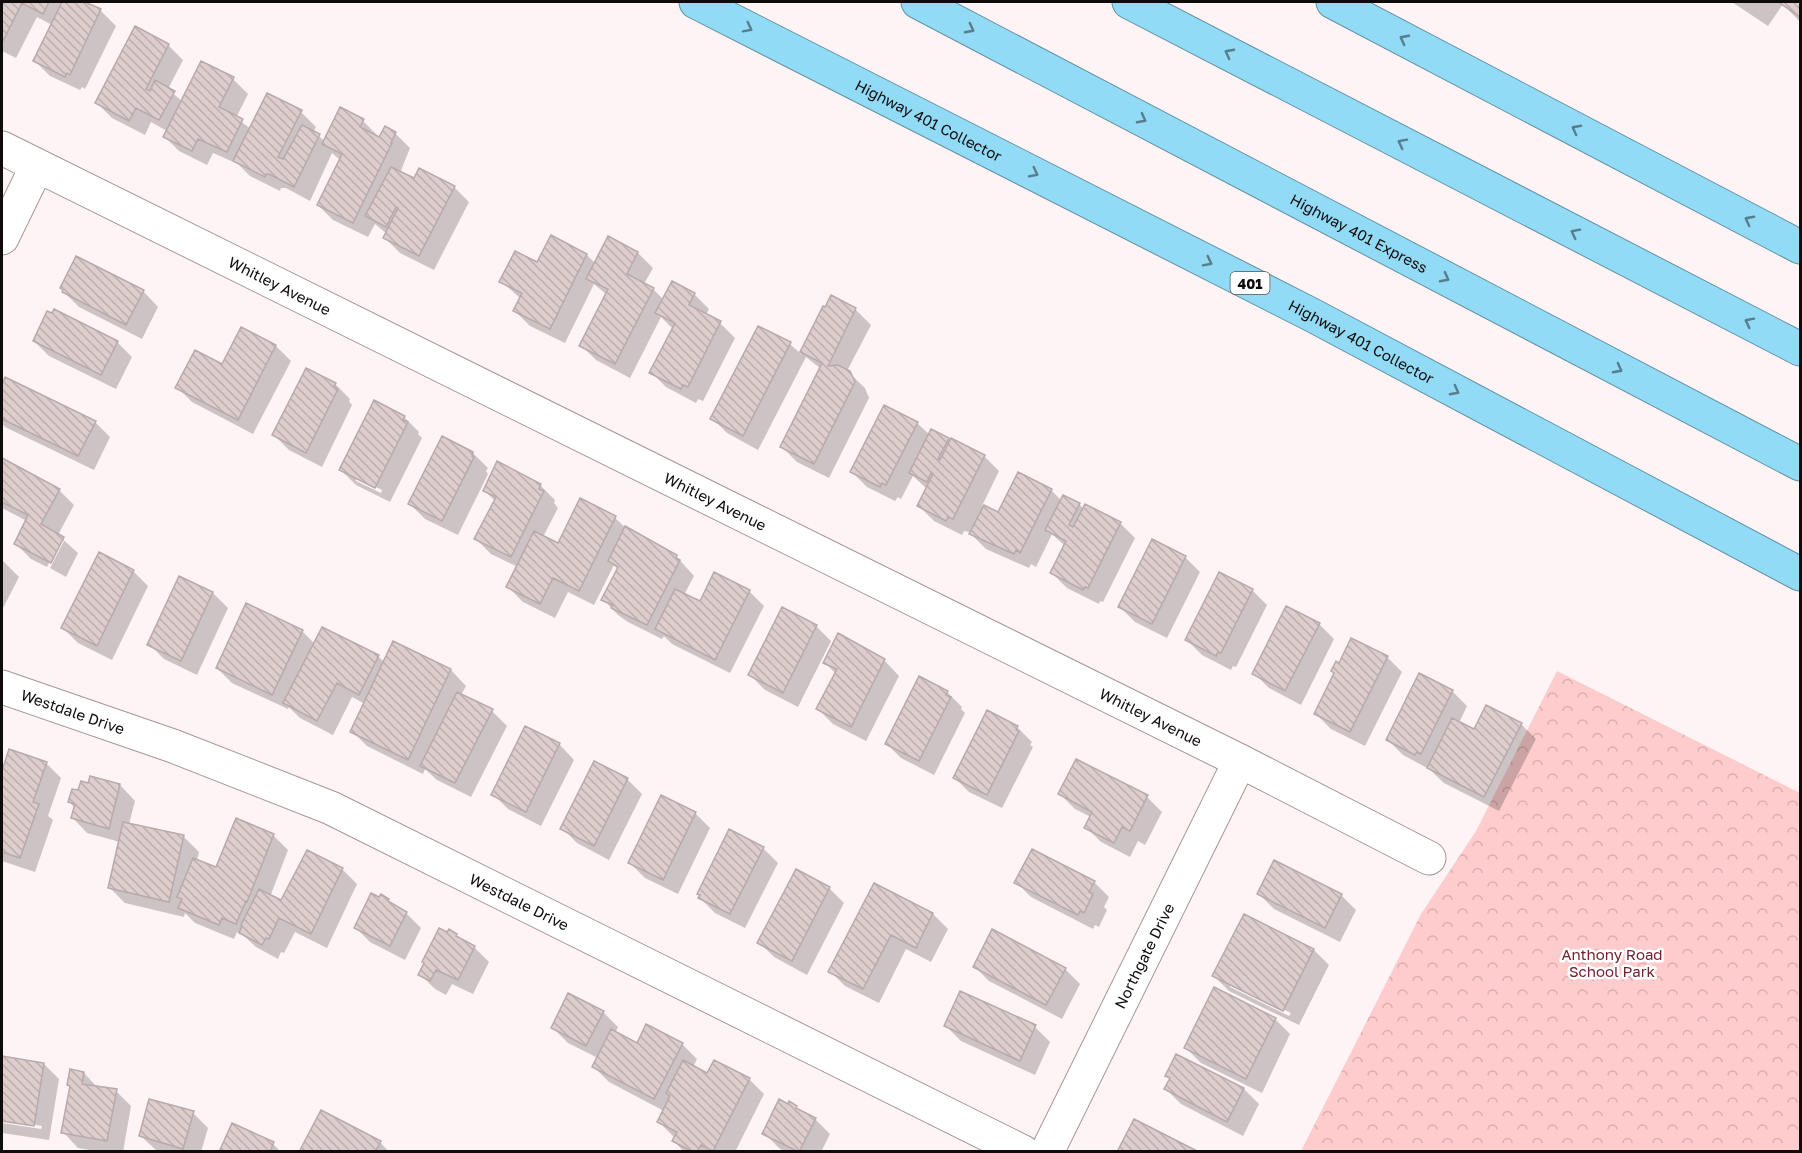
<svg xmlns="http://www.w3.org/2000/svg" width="1802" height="1153" viewBox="0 0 1802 1153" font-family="'Golos Text',sans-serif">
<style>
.park{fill:url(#park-crowns)}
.shadow{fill:#0003;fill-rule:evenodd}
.building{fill:url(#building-back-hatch);stroke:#b9a9aa;stroke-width:1.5}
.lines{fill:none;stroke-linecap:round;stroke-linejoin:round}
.street-casing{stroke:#a69697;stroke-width:35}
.highway-casing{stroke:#6492a4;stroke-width:35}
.street{stroke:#fff;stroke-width:33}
.highway{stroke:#92dbf6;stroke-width:33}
.oneway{stroke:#587d8c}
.labels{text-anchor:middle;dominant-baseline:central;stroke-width:5;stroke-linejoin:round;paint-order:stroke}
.shield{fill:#fff;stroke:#585454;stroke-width:1.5}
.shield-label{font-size:14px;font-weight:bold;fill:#100b0b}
.street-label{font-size:15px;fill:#100b0b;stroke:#fff}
.park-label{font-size:15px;fill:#75222e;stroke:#fff}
</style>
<defs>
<pattern id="park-crowns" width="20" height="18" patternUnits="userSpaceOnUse" patternTransform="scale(1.5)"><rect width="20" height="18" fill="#ffccce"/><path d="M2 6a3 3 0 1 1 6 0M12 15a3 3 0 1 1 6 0" fill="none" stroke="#daaeb0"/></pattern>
<pattern id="building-back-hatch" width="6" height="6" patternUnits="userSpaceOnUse" patternTransform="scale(1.5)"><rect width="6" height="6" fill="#decdcd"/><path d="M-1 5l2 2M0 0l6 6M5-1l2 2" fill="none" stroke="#bdafaf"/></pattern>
</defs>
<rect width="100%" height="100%" fill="#fff4f5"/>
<path class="park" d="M1557 671 1800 793V1151H1301L1421 914 1476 831Z"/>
<path class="shadow" d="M2 2H82L101 11 116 26 85 89 82 87 80 90 50 76 35 61 52 25 37 17 16 58 2 51Z
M1732 2H1800V22L1783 4 1768 26Z
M168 45 183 60 168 89 182 101 233 79 248 94 236 118 251 129 301 112 316 127 313 132 325 141 340 109 363 121 380 138 395 133 410 148 400 173 415 180 454 187 469 202 434 270 400 253 385 238 387 234 375 224 368 237 333 220 318 205 340 160 332 153 310 201 286 188H281L280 191 250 176 238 164 213 153 207 165 179 151 164 136 167 131 151 122 145 135 112 118 97 103Z
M552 237 587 255 596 264 638 253 653 268 644 284 653 289 664 300 694 294 709 309 706 315 720 323 735 338 703 401 698 399 696 403 666 387 651 372 673 329 661 317 630 378 596 360 581 345 607 295 594 284 565 343 530 326 515 311 521 299 501 281 538 264Z
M143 291 158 307 142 339 79 307 64 292Z
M831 297 856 310 871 325 847 371 865 388 869 398 829 478 797 462 782 447 821 369 806 357 758 450 727 433 712 418 759 328 790 344 801 354 824 308 825 309Z
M52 315 117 342 132 357 116 389 49 356 34 341Z
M241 329 276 346 291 361 253 434 192 402 177 387 222 366Z
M6 379 95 422 110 437 94 470 5 427 2 423V389Z
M335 384 350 399 349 401 352 405 322 467 289 450 274 435Z
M404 417 419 432 418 434 422 438 390 502 356 485 341 470ZM356 477 382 490 381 493 356 481Z
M917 423 930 435 948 439 984 456 999 471 982 506 999 514 1051 490 1062 501 1079 504 1084 509 1120 523 1135 538 1103 602 1100 601 1099 604 1067 588 1052 573 1065 546 1052 534 1036 567 1031 564 1029 568 986 549 969 532 964 531 962 535 934 521 919 506 927 489 913 476 901 499 898 497 895 501 867 487 852 472Z
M473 453 488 468 486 471 488 474 458 535 425 519 410 504Z
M2 460 59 490 74 505 58 535 78 553 66 577 50 568 64 541H60L47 567 31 559 16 544 27 521 2 508Z
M540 485 555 500 554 503 558 508 543 537 558 545 581 500 615 518 627 529 676 556 694 576 684 595 700 603 749 591 764 606 730 673 672 644 664 636 662 639 628 622 618 615 603 599 618 570 614 565 594 605 568 592 555 618 523 602 508 587 518 567 491 554 476 539 495 501 485 491Z
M1153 541 1185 557 1200 572 1167 638 1135 622 1120 607Z
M2 560 19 577 2 610Z
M133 571 148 586 112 660 78 643 63 628Z
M1252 590 1267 605 1236 667 1233 666 1231 670 1202 655 1187 640Z
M213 593 228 608 197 675 164 659 149 644Z
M1319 624 1334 639 1301 705 1269 688 1254 673Z
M816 626 831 641 798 707 765 690 750 675Z
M302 631 315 644 378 656 385 663 394 643 451 670 466 686 461 695 492 711 507 726 471 797 437 780 425 769 423 774 367 746 352 731 365 704 352 697 333 735 300 718 289 707 288 709 232 683 217 668Z
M1387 657 1402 672 1365 746 1331 729 1316 714 1340 665Z
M884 660 899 676 866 741 833 724 818 709 836 674 825 663Z
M1452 691 1467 706 1459 723 1474 731 1521 724 1536 739 1499 811 1444 783 1429 769 1403 755 1388 740Z
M947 692 962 707 961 709 965 713 934 775 901 758 886 743Z
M1017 727 1032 742 1030 745 1033 747 1002 808 969 792 954 777Z
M559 744 574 760 541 826 508 809 493 794Z
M10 751 46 763 61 778 48 816 53 820 35 872 2 861V775Z
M1076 761 1147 797 1162 812 1145 845 1138 841 1130 857 1101 842 1086 827 1091 817 1075 809 1060 794Z
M627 779 642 794 609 860 577 843 562 828Z
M120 785 135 801 129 824 184 837 199 852 197 861 217 869 273 835 288 850 270 897 282 902 342 869 357 884 327 948 295 932 284 953 281 952 278 959 256 947 243 935 237 932 234 939 195 923 185 913 184 917 125 903 110 888 120 842 87 833 72 817 75 808 69 802 79 792Z
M695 813 710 828 678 894 645 878 630 863Z
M763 848 778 863 745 928 715 913 700 898Z
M1016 882H1094L1109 897 1104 907 1107 910 1099 927 1095 925 1093 929 1031 897Z
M874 885 933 914 948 929 931 962 906 949 879 1003 845 986 830 971Z
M829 888 844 903 807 975 774 957 759 942Z
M1259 894 1341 895 1356 910 1340 942 1274 909Z
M388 900 395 907 406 913 421 928 405 960 370 942 355 927Z
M1245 916 1314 950 1329 965 1299 1025 1229 991 1214 976ZM1230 983 1291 1013 1289 1016 1230 987Z
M448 934 456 935 463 941 474 947 489 962 473 994 452 984 446 995 435 989 420 974Z
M974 966 1065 969 1080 984 1062 1019 989 981Z
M603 1012 618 1027 615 1033 638 1045 682 1044 697 1059 693 1067 708 1075 749 1079 764 1094 735 1152H684L674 1141 675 1138 659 1122 664 1111 609 1082 594 1067 598 1058 568 1043 553 1028Z
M1275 1019 1290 1034 1262 1093 1201 1063 1186 1048Z
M946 1026 1035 1027 1050 1042 1035 1075 961 1041Z
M1177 1056 1244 1089 1259 1104 1243 1136 1181 1104 1166 1089 1171 1079 1167 1076Z
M2 1057 44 1064 59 1079 49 1140 2 1133V1123L41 1129 42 1126 2 1120Z
M84 1073 98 1088 116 1091 131 1106 123 1152H101L78 1148 63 1132 71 1087 68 1085Z
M796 1107 801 1112 815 1119 830 1134 821 1152H785L779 1148 764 1133Z
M193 1113 208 1128 201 1152H158L141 1136Z
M380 1142 389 1152H301Z
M273 1144 281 1152H221Z"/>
<path class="building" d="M2 2H49L43 14 22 3 2 43Z
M62 2H85L101 9 70 75 67 73 65 77 33 61Z
M1782 2H1800V17L1780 3Z
M135 26 169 44 146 89 150 91 155 80 175 91 159 120 136 108 129 121 95 103Z
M201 61 234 77 219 107 243 119 227 152 198 139 192 151 163 137Z
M267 93 302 110 278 157 283 159 302 125 320 134 294 187 269 174H266L265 177 233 161Z
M340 107 364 119 360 127 379 137 385 126 396 132 391 143H392L353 223 317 205 342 154 322 144Z
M391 167 414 178 419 168 455 186 419 256 383 238 398 208 396 207 386 227 365 216Z
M551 235 587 254 550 329 513 311 522 293 499 282 515 251 537 262Z
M608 236 638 252 627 274 654 288 615 364 579 346 608 289 586 279Z
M76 256 144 290 126 325 62 292 63 290 60 288Z
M672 281 695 293 689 305 721 321 688 387 683 385 681 389 649 373 675 323 655 313Z
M831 295 856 308 828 366 838 365 850 371 855 382 814 464 780 447 822 363 800 352 823 306 825 307Z
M54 309 118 341 101 375 33 341 47 311 52 313Z
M758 326 791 342 743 436 710 419Z
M241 327 276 345 238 420 175 388 195 350 222 364Z
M306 368 336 383 334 386 338 389 306 453 272 435Z
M5 377 96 421 78 456 2 419V385Z
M374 400 405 416 403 420 408 422 375 488 339 470Z
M884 405 918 422 886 485 882 483 880 487 850 472Z
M931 429 949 438 938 459 940 460 951 438 985 455 953 519 948 517 946 521 917 506 933 474 931 473 927 482 909 473Z
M442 436 473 452 472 456 474 457 442 521 408 504Z
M2 458 60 489 41 524 64 537 51 563 14 544 28 515 2 502Z
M497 461 541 484 539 489 544 491 511 557 474 539 496 497 483 491Z
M1018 472 1052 489 1020 553 1016 550 1014 554 969 534 984 505 998 512Z
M1063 495 1080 503 1069 525 1073 527 1085 504 1121 522 1088 588 1085 587 1083 590 1050 573 1066 541 1045 530Z
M580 498 616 516 579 591 553 578 540 604 506 587 534 531 558 543Z
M625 526 677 555 676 558 680 560 647 625 611 608 613 605 601 600 618 567 608 561Z
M1152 539 1186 556 1152 624 1118 607Z
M99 552 134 570 97 646 61 628Z
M714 572 750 590 715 660 655 629 675 589 700 601Z
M1219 572 1253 589 1221 653 1218 652 1216 656 1185 640Z
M179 576 213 592 181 661 147 645Z
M246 603 303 630 272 695 216 668Z
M1286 606 1320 623 1285 691 1252 674Z
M782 607 817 625 783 693 748 675Z
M322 627 379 655 359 695 337 683 317 721 283 703Z
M838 633 885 659 851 727 816 709 837 669 823 663Z
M1351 638 1388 656 1350 732 1314 714 1334 673 1331 671 1336 661 1339 663Z
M393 641 451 669 408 760 350 732Z
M1419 673 1453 690 1421 754 1417 752 1415 755 1386 740Z
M919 676 948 691 946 695 951 697 919 761 885 744Z
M457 692 493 709 455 783 420 766Z
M1486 705 1522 723 1484 797 1427 768 1452 718 1474 729Z
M987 710 1018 726 1016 730 1019 731 987 795 953 778Z
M525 726 560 743 526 812 491 795Z
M9 749 47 762 33 802 39 804 20 858 2 852V771Z
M1076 759 1148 795 1130 831 1122 827 1114 843 1084 828 1092 812 1058 794Z
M594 761 628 778 594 846 560 829Z
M90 776 120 784 109 829 71 818 75 804 68 802 72 789 78 790 81 781 88 783Z
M661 795 696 812 663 880 628 863Z
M236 818 274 834 247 902 246 901 236 924 222 918 219 925 178 908 182 899 177 897 193 858 216 867Z
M123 822 184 835 169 902 108 888Z
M729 829 764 847 730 914 698 898 700 895 697 894Z
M1032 849 1095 881 1089 892 1093 894 1084 913 1080 911 1078 915 1014 883Z
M307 850 343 868 311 934 279 918 269 939 266 938 262 945 239 933 242 926 241 925 259 889 281 900Z
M1274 860 1342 894 1325 928 1257 894Z
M796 869 830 887 792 961 757 943Z
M874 883 933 913 916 948 891 935 863 989 828 972Z
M371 893 379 897 381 894 389 899 388 901 407 912 390 946 354 928Z
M1244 914 1314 949 1283 1011 1212 976Z
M439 928 447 932 449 929 457 934 456 936 475 946 458 980 436 970 430 981 418 975 424 963 422 962Z
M992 929 1066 968 1046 1005 973 967Z
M1214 987 1276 1018 1246 1079 1184 1048Z
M960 991 1036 1025 1020 1061 944 1026Z
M568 993 604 1011 586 1046 551 1028Z
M646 1024 683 1043 654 1099 592 1067 611 1029 637 1043Z
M1176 1054 1244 1088 1227 1122 1164 1089 1170 1078 1165 1076Z
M2 1056 44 1063 34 1126 2 1121Z
M683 1060 707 1073 714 1060 750 1078 713 1151 701 1145 697 1152H693L672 1141 677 1132 657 1122 670 1096 666 1093Z
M70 1069 84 1072 82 1084 117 1089 107 1141 61 1133 70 1086 67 1085Z
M149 1099 194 1111 183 1149 139 1136Z
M779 1099 788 1104 789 1101 797 1106 796 1108 816 1118 799 1152 762 1134Z
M321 1110 381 1141 375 1152H299Z
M1134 1119 1199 1152H1117Z
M232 1123 274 1142 270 1152H219Z"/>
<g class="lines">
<defs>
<g id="street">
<path id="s1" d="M2 148 1240 761 1429 858"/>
<path d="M2 238 37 166"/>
<path id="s2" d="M2 687 173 746 331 808 1023 1152"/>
<path id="s3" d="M1047 1152 1240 761"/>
</g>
<g id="highway">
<path id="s4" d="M696 2 1312 315 1800 574"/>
<path id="s5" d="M918 2 1800 464"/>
<path d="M1129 2 1800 349"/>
<path d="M1333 2 1800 247"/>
</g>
</defs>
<use href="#street" class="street-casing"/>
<use href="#highway" class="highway-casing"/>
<use href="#street" class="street"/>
<use href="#highway" class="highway"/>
</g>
<defs><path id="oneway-chevron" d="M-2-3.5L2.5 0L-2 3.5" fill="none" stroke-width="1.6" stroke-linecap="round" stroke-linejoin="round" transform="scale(1.5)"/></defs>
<g class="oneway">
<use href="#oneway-chevron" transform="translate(748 28) rotate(27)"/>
<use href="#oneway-chevron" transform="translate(970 29) rotate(28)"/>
<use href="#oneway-chevron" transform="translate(1404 39) rotate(-152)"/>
<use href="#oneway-chevron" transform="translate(1229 53) rotate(-152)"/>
<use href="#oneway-chevron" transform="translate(1142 119) rotate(28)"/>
<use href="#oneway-chevron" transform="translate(1576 129) rotate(-152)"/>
<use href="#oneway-chevron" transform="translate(1402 143) rotate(-153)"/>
<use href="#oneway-chevron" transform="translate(1034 173) rotate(27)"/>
<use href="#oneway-chevron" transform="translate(1749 220) rotate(-152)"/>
<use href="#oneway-chevron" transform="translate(1575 233) rotate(-153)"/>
<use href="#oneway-chevron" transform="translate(1208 262) rotate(27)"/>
<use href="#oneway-chevron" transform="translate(1445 278) rotate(28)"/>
<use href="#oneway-chevron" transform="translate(1749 322) rotate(-153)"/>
<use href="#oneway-chevron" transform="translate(1618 369) rotate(28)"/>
<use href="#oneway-chevron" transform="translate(1455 391) rotate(28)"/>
</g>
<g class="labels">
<rect class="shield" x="1230.5" y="272" width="39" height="22" rx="4.5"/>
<g class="shield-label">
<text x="1250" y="283">401</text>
</g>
<g class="street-label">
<text stroke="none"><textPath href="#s4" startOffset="261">Highway 401 Collector</textPath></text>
<text stroke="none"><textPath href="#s5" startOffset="498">Highway 401 Express</textPath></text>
<text stroke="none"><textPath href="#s1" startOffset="310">Whitley Avenue</textPath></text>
<text stroke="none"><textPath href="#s4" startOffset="747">Highway 401 Collector</textPath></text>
<text stroke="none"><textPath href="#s1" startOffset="796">Whitley Avenue</textPath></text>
<text stroke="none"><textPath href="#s2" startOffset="75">Westdale Drive</textPath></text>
<text stroke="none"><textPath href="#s1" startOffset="1282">Whitley Avenue</textPath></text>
<text stroke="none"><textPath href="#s2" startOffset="561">Westdale Drive</textPath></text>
<text stroke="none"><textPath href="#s3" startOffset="219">Northgate Drive</textPath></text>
</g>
<g class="park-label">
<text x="1612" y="954">Anthony Road<tspan x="1612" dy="17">School Park</tspan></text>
</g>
</g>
<rect width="1802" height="1153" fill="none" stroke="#100b0b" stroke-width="6"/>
</svg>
